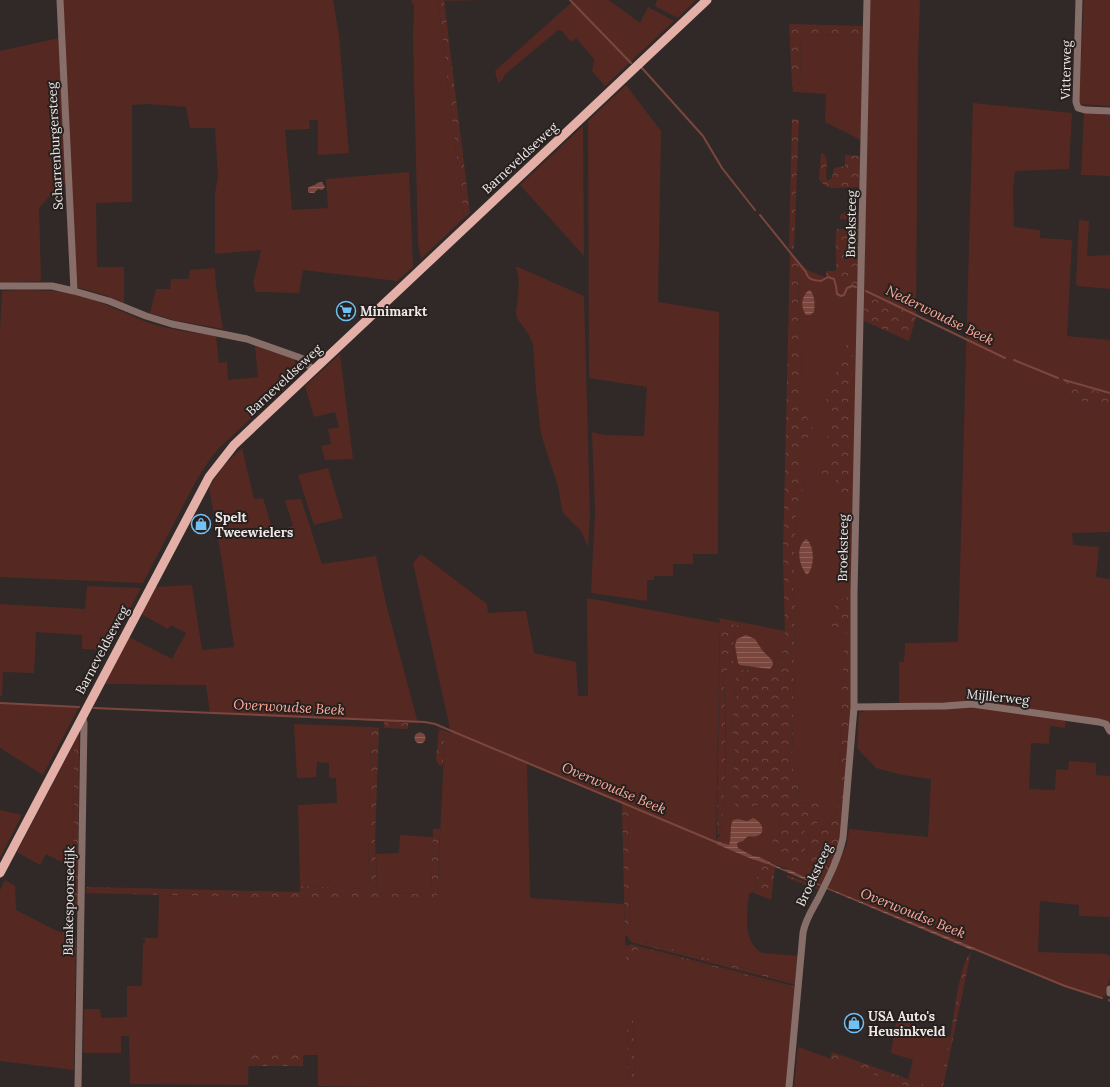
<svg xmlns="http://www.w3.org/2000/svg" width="1110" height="1087" viewBox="0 0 1110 1087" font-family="Lora,serif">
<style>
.green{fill:#552922;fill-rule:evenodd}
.forest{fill:url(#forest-crowns)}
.water{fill:url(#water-rules)}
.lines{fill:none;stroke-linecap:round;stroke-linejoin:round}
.stream{stroke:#7b463d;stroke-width:2}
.minor{stroke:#876e69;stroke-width:7}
.major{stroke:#e4afa6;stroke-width:9}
.labels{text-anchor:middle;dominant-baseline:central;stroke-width:4;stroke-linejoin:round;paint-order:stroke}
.street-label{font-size:13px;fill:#eee9e8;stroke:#26201e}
.poi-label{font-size:13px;font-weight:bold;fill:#eee9e8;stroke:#26201e;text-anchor:start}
.water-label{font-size:14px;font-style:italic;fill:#ffa99b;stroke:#26201e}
</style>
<defs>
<pattern id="forest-crowns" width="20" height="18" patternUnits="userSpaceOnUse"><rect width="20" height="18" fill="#552922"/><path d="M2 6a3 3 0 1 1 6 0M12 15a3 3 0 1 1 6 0" fill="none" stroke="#6e4842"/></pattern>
<pattern id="water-rules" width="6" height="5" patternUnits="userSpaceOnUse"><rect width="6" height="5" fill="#7b463d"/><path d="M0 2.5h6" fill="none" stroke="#8e6159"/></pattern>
</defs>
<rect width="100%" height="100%" fill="#302928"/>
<path class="green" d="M62 0H333L339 36 349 153 318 155V120H309L310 129 285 130 292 210 328 208 326 179 409 172 413 267 397 281 303 270 299 293 256 292 253 283 261 250 215 254V194L218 176 215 128H190L186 107 148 104 132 105V202L96 203 97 267H124V303L105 295 76 287Z
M411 0H488L438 1 464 218 421 259 418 244 413 37 414 7Z
M571 0H608L624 11 640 23 648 7 674 21 605 86 592 71 594 59 576 38 571 42 562 31 558 30 504 75 503 79 499 83 497 80 495 71 572 2Z
M657 0H696L678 18 655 6Z
M869 0H920L918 59 916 317 902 309 864 292Z
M1084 0H1110V106L1079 104Z
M800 35 863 36 861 140 825 122 826 94 793 92 792 84 801 83Z
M59 38 66 183 55 190 39 208 41 281 0 283V51Z
M626 85 661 131 658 302 719 312 718 554H693V564H673V576H654V580H647V601L591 593 595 512 592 432 604 435 644 436 647 387 589 378 588 121Z
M973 103 1072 113 1069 169 1015 171 1013 189 1014 227 1040 230V238L1072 240 1067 336 1110 340V396L1065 380 1066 395 1110 411V532L1072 533 1073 545 1099 547 1096 577 1110 579V723L1103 720 957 704 899 705V662H904L905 643 958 642Z
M1084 113 1110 115V176L1081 175Z
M583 126 584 256 520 185Z
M1079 220 1089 221 1087 256 1110 255V289L1077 286 1076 284Z
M799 263 809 271 858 289 853 640H844L838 805C832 822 827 826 810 833L807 860 808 872 825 878 823 886 790 870 753 856 738 848 737 843C745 841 747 835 757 836L750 819 747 821 738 819 731 829V837L729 846 716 841V844L754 860H759L756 890 749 894C747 913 742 942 762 953L800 956 796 982 630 938 628 806 527 764 530 898 624 904 626 966 629 965 631 957 639 948 797 989 788 1087H635L633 1018H627L628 1087H379L318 1086V1055H249L248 1085 130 1084 129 1036H121V1053H83L84 1009H100L101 1018 127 1017V986H142L143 943H145V939H143V938H158L159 895 437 901 445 731 451 733 413 563 421 554 487 604 488 613 526 611 534 653 576 662 578 696H588L587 598 720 623 716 840 721 834C726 781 728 727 723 674L733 663 734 633 741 626 720 622 719 618 785 631V635L775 637 781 641 785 654 768 673 739 669 734 685 737 700 733 715 732 729 735 753 732 796 737 809 765 804 780 812 779 831 801 857 805 853V840L802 833 827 804 798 802 799 774 792 768 795 602 793 604 796 510 804 486 800 468V443L815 432 802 409 801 328 799 325 798 320ZM755 639 762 650 772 660 749 665H740Z
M515 267H518L584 296 590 515 588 547 581 531 563 513 562 509 558 486 541 434 536 390 533 344 529 335 517 318 516 312C517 302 522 275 515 267Z
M215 268 216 286 223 329 173 320 150 313 156 289H170L171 279H189L190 270Z
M26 290C42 291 59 290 75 294 101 301 124 313 149 323 170 330 194 333 216 335L219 363 227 362 228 380 258 377 255 346 294 359 299 374 218 449 208 462 196 481 143 583 0 577V332L2 291Z
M340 354 353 459 325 460 321 446 331 444 328 429 339 427 335 412 314 417 305 386Z
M242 448 254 499 263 498 273 531 293 526 285 500 301 499 322 564 376 556 386 604 418 723 210 713 206 685 105 684 129 637 172 659 186 633 171 625 168 629 141 614 156 587 192 585 202 650 234 647 222 561 209 487 224 465Z
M328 468 343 518 314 525 298 475Z
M87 586 141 588 108 650 82 649V635L36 632 34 673 3 672 2 696H0V604L85 609Z
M0 703 79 707 43 775 0 748Z
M976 706 1066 719 1065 728 1050 726 1049 744 1031 743 1029 789 1055 790 1056 769 1068 770 1069 761 1096 763V775L1110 776V917L1079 916V905L1040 901 1038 952 1106 954 1110 956V977L1105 997 1067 988 975 948 827 888 847 844 849 829 928 837 931 779 902 775 876 768 857 748 859 713 868 710H936Z
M294 724 371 727 368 889 300 886 298 805 337 803 336 778H329V763L317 762 316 777 297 778Z
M74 743 73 868 46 854 40 865 17 852Z
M0 810 22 815 0 858Z
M400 835 433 837 431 894 377 893 376 854 399 853Z
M5 880 15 886 16 910 59 932H64L76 937 74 1070 0 1061V890Z
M896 1023 949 1041 939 1087H930L908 1079 913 1060 891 1053Z
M798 1047 909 1087H794Z"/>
<path class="forest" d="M438 0H444L470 213 464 218Z
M789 24 863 26V36L800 35 801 83 792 84Z
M792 119 799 120 794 249 789 248Z
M821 153H822C831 159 824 172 827 181L832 178 834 168 845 166V155L860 156V187L831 188 824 185 819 179Z
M848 211 859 212 858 289 826 278V271H836C837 257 834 244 837 229H850L851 219H840V215Z
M790 254 799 263 798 320 799 325 801 328 802 408 815 432 800 443V468L804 486 796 510 793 603 795 602 792 768 799 774 798 802 827 804 816 825 809 826 803 833 805 840V854L801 857 803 862 797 867C785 864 777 856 770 846L779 831 780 812 765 804 737 809 732 796 735 753 732 729 733 715 737 700 734 685 738 669 768 673 785 654V652L778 653 777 647 781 641 774 637 785 635 783 553Z
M864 292 902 309 916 317 909 341 864 321Z
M851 339 853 341 849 504 840 499 835 477 820 473 831 450 826 432 839 419C836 415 830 412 828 407 820 385 841 373 846 353 846 350 846 347 846 344Z
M1065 379 1110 396V411L1065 395Z
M848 597 850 634 838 631 830 624C832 610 834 601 848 597Z
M720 622 742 626 734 633 733 663 723 674C727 727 726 781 721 834L717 835Z
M844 639 853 640 854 676 842 842 825 878 808 872 807 860 810 833C827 826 832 823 838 805Z
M384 721 408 723V729L384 728Z
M371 727 379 728 375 838 377 893 431 894 433 829H440L437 902 86 893 87 887 300 892V886L368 889Z
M439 729 445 731 443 765H439L436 760Z
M79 733 78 909H73L74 743Z
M622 803 628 806 630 938 796 982 797 985 631 942 628 937 625 935Z
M759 860 775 867 771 900 752 892 756 890Z
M787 875 821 888 820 890 787 878Z
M630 944 797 987V989L639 948 631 957 629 965 626 966 625 945 629 946Z
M971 952 943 1087H939L949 1041 896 1023 897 1019 950 1037C954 1019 959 964 971 952Z
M627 1018H633L635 1087H628Z
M832 1052 930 1087H909L830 1059Z
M249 1055H303V1066H248Z"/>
<path class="water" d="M322 182 325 187 322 190 318 189 314 193H310L308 192V188C311 185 315 186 317 183Z
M809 290 811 291C815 297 815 305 814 312L810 315H806C800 306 801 297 809 290Z
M806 539C815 545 815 568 807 575 799 566 795 547 806 539Z
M746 635 755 639 762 650 772 660 773 665 770 669 740 665 738 663 735 645 737 639Z
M414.5 738a5.5 5.5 0 1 1 11 0a5.5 5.5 0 1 1-11 0Z
M753 818C760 820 768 832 757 836 755 837 750 836 747 837L743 841 737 843 738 848 753 856 759 857 783 869 790 870 823 886 975 948 972 950 777 868 759 860H754L716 844V841L729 845C732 837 729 827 733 820L738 819 747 821Z"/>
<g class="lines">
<path class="stream" d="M570 0 631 63
M642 68 703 136 722 168 755 210
M760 215 806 272C808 280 813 280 821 281L828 277 834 279 836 286 837 294 841 296 844 295 847 288 852 286 856 287
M866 291 1005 358
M1014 360 1058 378
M1064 380 1110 393
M0 703 79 707
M94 708 425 722 435 724 718 843
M756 859 767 863
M972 948 1065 986 1102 998
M1109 1000 1110 1001"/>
<path class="minor" d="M60 0 74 291
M1079 0 1076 102 1078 108 1085 110 1110 111
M0 286H52L74 291 109 301 146 316 172 324 247 339 298 357 303 359 313 370
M854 707 945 706 972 704 1099 722 1106 724 1110 731
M1110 989V993
M78 1087 84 723 82 716
M789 1087 803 933C805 920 812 910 818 899 828 879 838 860 843 838L854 707V593L867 0"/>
<path class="major" d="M0 873 209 477 234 445 707 0"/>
</g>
<defs>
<symbol id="supermarket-ring" viewBox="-11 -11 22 22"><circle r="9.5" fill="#26201e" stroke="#72c1f5" stroke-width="1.5"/><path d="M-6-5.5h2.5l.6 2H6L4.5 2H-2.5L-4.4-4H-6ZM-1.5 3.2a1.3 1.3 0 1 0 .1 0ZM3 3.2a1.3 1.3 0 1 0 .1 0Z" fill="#72c1f5"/></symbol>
<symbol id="shop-ring" viewBox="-11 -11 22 22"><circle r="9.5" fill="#26201e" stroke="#72c1f5" stroke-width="1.5"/><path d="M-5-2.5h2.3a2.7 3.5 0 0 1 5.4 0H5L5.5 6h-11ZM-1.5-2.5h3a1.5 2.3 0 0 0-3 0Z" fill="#72c1f5"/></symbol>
</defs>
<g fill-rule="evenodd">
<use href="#supermarket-ring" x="335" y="300" width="22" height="22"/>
<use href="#shop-ring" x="190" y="513" width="22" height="22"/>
<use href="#shop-ring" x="843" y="1012" width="22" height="22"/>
</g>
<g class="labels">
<g class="street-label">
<text transform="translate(1066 70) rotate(-89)">Vitterweg</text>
<text transform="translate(55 146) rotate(-93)">Scharrenburgersteeg</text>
<text transform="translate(520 158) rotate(-43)">Barneveldseweg</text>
<text transform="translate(851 224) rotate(-89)">Broeksteeg</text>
<text transform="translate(284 380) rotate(-43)">Barneveldseweg</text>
<text transform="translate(843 548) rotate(-89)">Broeksteeg</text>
<text transform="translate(102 650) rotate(-62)">Barneveldseweg</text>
<text transform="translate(998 697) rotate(6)">Mijllerweg</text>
<text transform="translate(814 875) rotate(-65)">Broeksteeg</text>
<text transform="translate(69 901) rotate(-89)">Blankespoorsedijk</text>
</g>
<g class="poi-label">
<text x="360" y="311">Minimarkt</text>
<text x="215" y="517">Spelt<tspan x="215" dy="15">Tweewielers</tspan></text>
<text x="868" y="1016">USA Auto's<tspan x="868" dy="15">Heusinkveld</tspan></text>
</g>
<g class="water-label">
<text transform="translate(940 315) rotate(26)">Nederwoudse Beek</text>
<text transform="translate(289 707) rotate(3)">Overwoudse Beek</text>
<text transform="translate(614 788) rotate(23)">Overwoudse Beek</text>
<text transform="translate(913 913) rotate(22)">Overwoudse Beek</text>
</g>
</g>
</svg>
